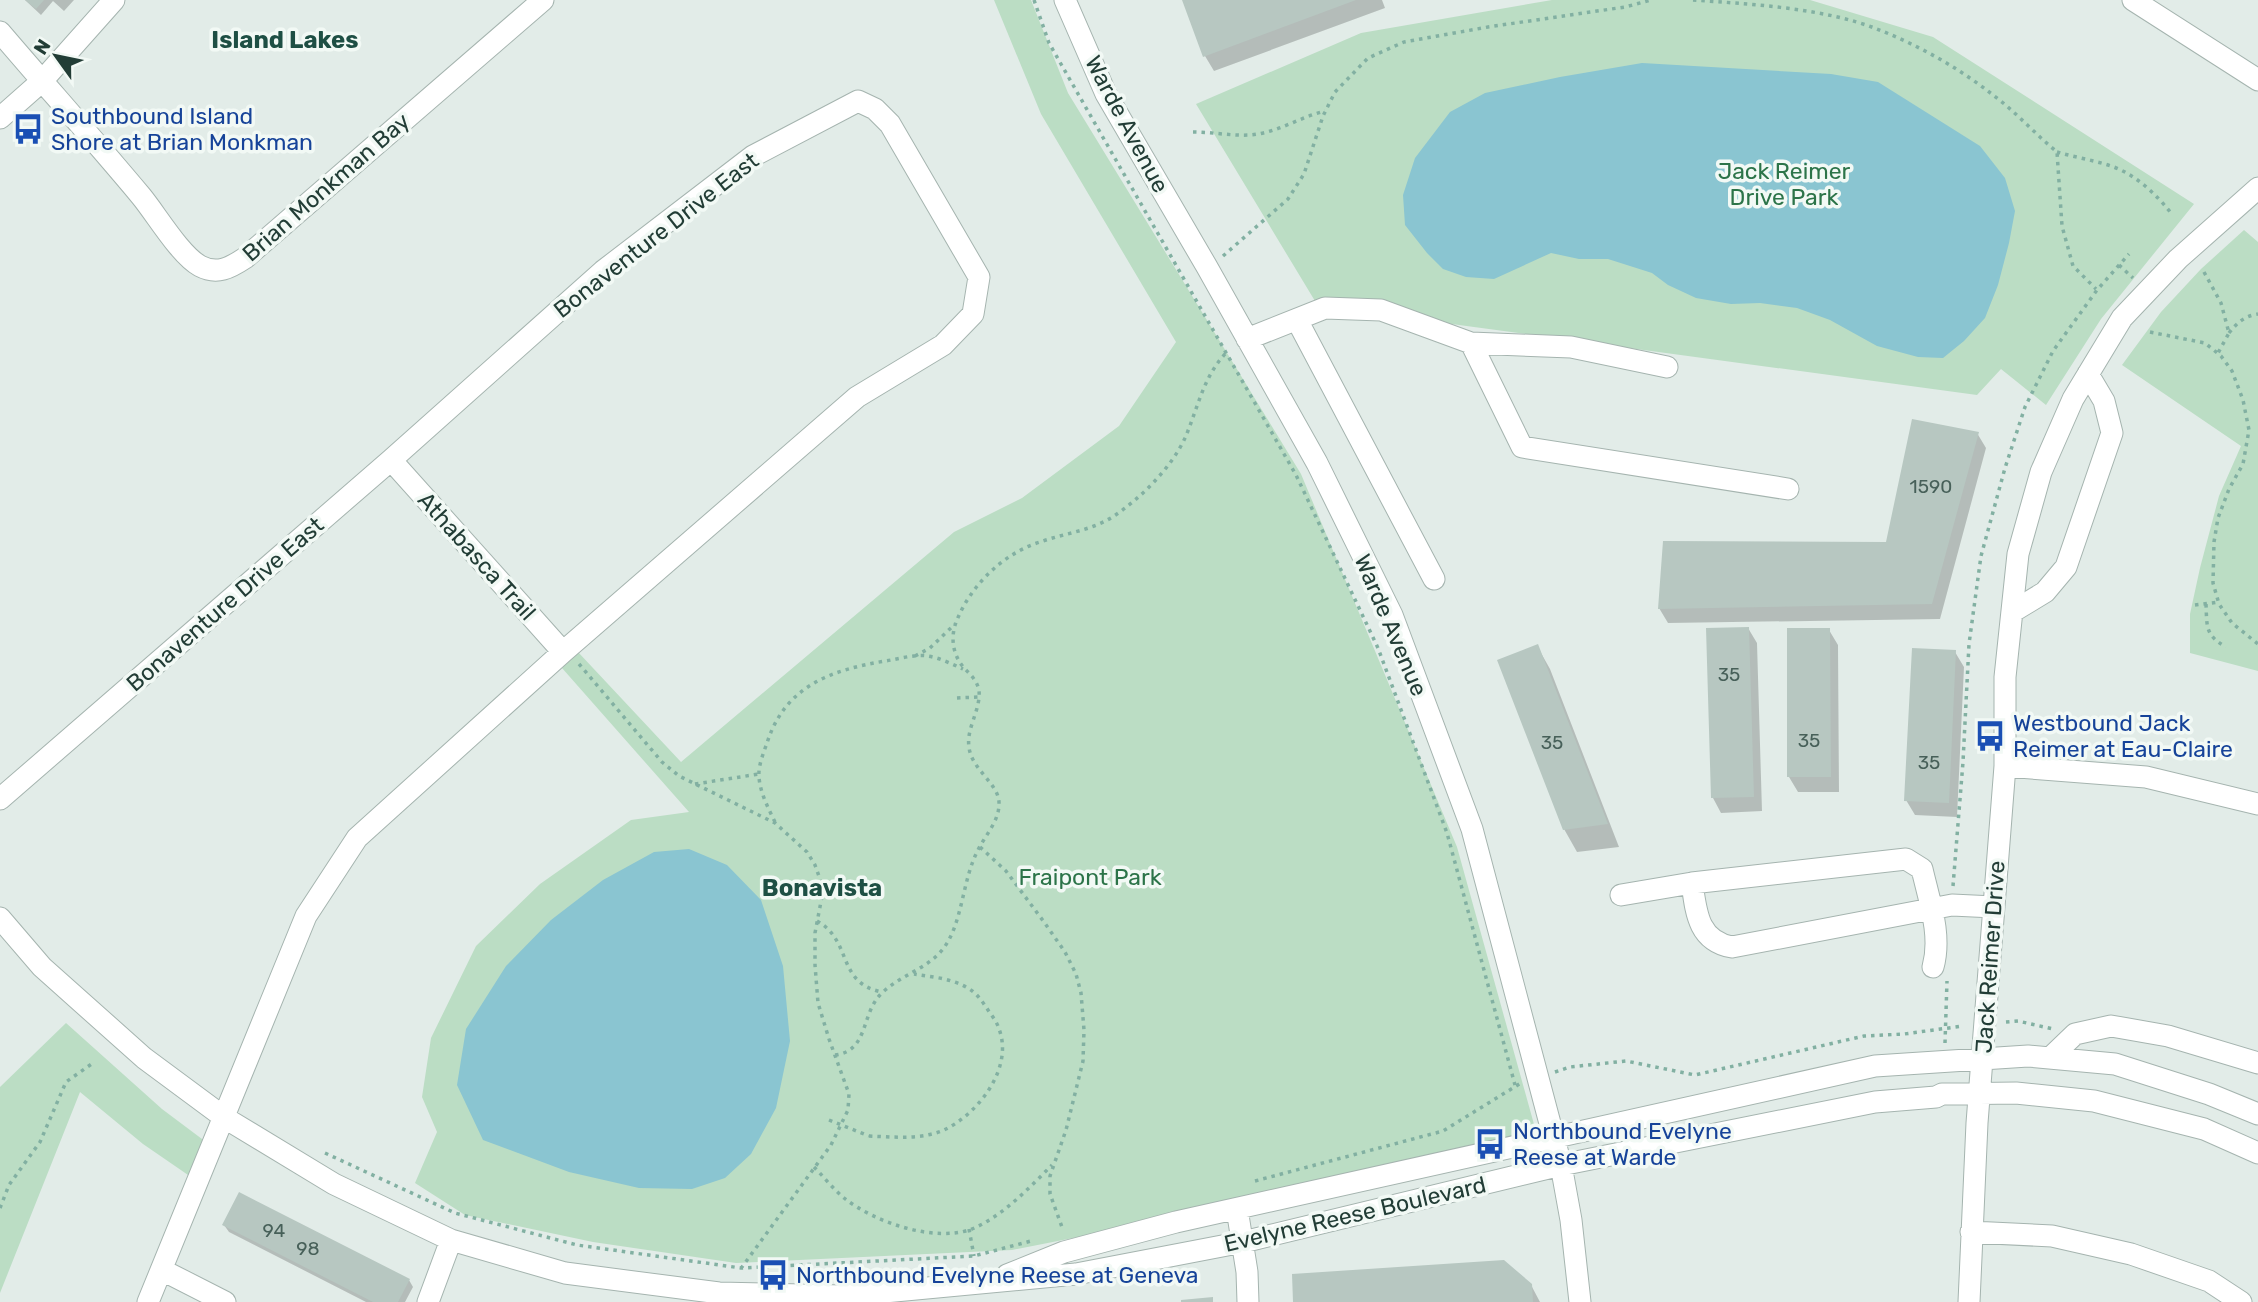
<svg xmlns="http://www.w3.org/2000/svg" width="2258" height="1302" viewBox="0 0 2258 1302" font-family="Rubik,sans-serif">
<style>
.green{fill:#bbddc4}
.water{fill:#8ac5d1}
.shadow{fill:#0003}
.building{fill:#b7c7c1}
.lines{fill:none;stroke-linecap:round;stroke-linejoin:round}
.minor-casing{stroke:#a5b4af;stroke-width:23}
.path{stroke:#82b0a2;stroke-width:3.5;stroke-dasharray:3.5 5;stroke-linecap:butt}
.minor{stroke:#fff;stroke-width:21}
.path-bridge{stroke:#82b0a2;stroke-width:3.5;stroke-dasharray:3.5 5;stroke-linecap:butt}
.labels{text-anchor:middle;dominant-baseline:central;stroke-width:7;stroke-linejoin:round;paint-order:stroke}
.number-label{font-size:19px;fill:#476059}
.transit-label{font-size:23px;fill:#164399;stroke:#f2f9f5;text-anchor:start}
.street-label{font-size:23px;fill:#223d36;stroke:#f2f9f5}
.park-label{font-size:23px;fill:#2c7449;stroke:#f2f9f5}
.neighbourhood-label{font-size:24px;font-weight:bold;fill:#1e4f44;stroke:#f2f9f5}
</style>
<rect width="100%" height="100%" fill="#e2ece8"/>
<path class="green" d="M994 0H1031L1068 93 1301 474 1457 847 1540 1146 1012 1250 736 1263 593 1242 465 1215 415 1183 437 1132 422 1097 431 1038 476 946 540 884 631 820 689 812 562 668 578 652 681 762 954 532 1022 498 1119 426 1176 342 1041 114Z
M1552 0H1810L1933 37 2194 204 2101 319 2046 405 2001 369 1977 395 1318 306 1196 104 1361 33Z
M2244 230 2258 242V671L2190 653V614L2200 568 2219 496 2241 446 2122 365 2161 312 2201 269Z
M66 1023 162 1109 206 1142 191 1177 143 1144 80 1092 0 1293V1087Z"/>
<path class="water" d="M1642 63 1831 74 1878 82 1980 146 2005 178 2015 211 2009 243 1998 285 1985 318 1964 341 1943 358 1918 357 1877 346 1830 320 1797 308 1760 303 1731 304 1696 298 1668 285 1652 273 1608 259H1579L1551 253 1494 279 1466 277 1443 269 1427 253 1405 225 1403 195 1415 158 1450 112 1485 93 1560 77Z
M689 849 727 865 761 900 783 966 790 1041 776 1108 751 1154 725 1178 692 1189 639 1188 569 1172 483 1140 457 1085 466 1029 506 966 551 920 603 880 654 852Z"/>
<path class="shadow" d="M25 0H74L64 11 53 1 41 15Z
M1184 0H1382L1385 8 1214 71 1205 56Z
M1977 433 1986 448 1940 619 1668 623 1659 608 1887 544Z
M1748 628 1757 643 1762 811 1721 813 1713 798Z
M1829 630 1838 645 1839 792H1798L1789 777Z
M1537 646 1550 669 1619 847 1577 852 1564 829Z
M1955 652 1964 667 1957 817 1915 815 1906 800Z
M224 1225 409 1280 413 1287 405 1302H366L229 1232Z
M1531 1285 1540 1302H1295Z"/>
<path class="building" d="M25 0H44L36 9Z
M1182 0H1356L1203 57Z
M1912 419 1979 432 1932 604 1658 609 1663 541 1886 542Z
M1749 627 1754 797 1711 798 1706 628Z
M1787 628H1830L1831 777H1787Z
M1538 644 1608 824 1563 830 1497 660Z
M1912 648 1956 650 1949 803 1904 801Z
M239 1192 410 1279 398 1302H373L222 1225Z
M1504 1260 1532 1284 1533 1302H1293L1292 1274Z
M1213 1297V1302H1181V1300Z"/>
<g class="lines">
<defs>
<path id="minor" d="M1065 0 1106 94 1207 267 1317 463 1392 615 1472 829 1561 1165 1571 1220 1580 1302
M2133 0 2258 80
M0 32C47 87 95 141 141 196 156 214 180 255 200 266 217 275 230 268 245 258L543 0
M0 118 42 81 114 0
M1297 320 1434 579
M1247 339 1325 308 1381 310 1471 343 1522 447 1788 489
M1471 343 1571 347 1667 367
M391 460 563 652
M2012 612 2045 592 2066 567 2112 433 2104 401 2088 374
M2005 766 2146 777 2258 804
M0 799 391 460 603 271 753 156 858 101 875 109 890 124 979 277 973 314 943 345 857 397 563 652 357 838 306 916 148 1302
M1621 895 1692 883
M0 918 42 967 144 1058 225 1118 334 1184 451 1240 565 1273 719 1293 842 1296 1076 1274 1243 1242 1561 1165 1875 1102 1936 1097 1942 1094 2016 1093 2094 1101 2204 1129 2258 1153
M1933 967C1942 935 1929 900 1922 869L1906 859 1692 883C1696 912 1698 941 1732 947L1931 909 1952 905 1994 907
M2050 1058 2075 1034 2111 1026 2168 1036 2258 1063
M1237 1209 1247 1272 1248 1302
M1971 1232 2052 1236 2131 1254 2209 1281 2241 1302
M162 1270 225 1302
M1007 1275 1064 1252 1176 1222 1875 1066 2028 1056 2115 1064 2209 1094 2258 1114
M428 1302 451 1240
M1969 1302 1977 1123 2005 766V677L2018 554 2041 472 2073 399 2122 318 2178 259 2258 188"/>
</defs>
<use href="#minor" class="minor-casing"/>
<path class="path" d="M1034 0 1049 43 1296 475 1378 648 1447 833 1515 1085
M1693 0C1750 4 1824 8 1877 29 1918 45 1959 68 1993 95 2016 112 2035 134 2057 152L2062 226 2073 266 2096 289
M1193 132C1212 132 1231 136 1250 135 1277 133 1300 117 1325 111
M2057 152C2074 157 2093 160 2111 166 2135 174 2156 194 2171 213
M1223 256 1288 199 1304 174 1323 116 1335 92 1368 58 1404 42 1488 27 1625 7 1651 0
M2119 265 2133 278
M2204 272 2221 303 2229 333 2218 353
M2150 332 2205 343 2221 356 2232 371 2243 400 2249 430 2243 464 2229 489 2218 518 2214 542 2213 583 2219 604 2232 623 2258 644
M2229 333C2237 323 2244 316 2258 314
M2206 604C2207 627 2205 635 2226 647
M2195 605 2219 602
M915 656 930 648 955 624
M579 664 662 762 679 776 775 823 807 852 815 865 820 879 823 891 815 933V965L818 1003 829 1039 849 1094 848 1110 831 1145 742 1267
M957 698 979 697
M695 784 759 774
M775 822C768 808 760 792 759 777 758 765 764 752 768 740 787 685 832 670 885 661 899 659 914 654 928 656 940 658 952 664 963 669
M980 847 1006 871 1044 922 1065 952 1076 974 1081 993 1084 1030 1083 1061 1066 1130 1050 1176V1194L1063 1230
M1953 886 1963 762 1969 644 1981 556 2005 468 2025 407 2053 351 2097 290 2129 254
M817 921C853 941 836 983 882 992
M2006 1022 2018 1021 2053 1029
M1945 1043 1947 981
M835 1055C870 1051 860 1012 883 992 901 975 927 969 943 949 963 923 962 880 978 850 986 834 1000 820 999 802 998 783 971 769 969 747 966 728 981 710 979 690 977 681 971 675 965 669 952 655 950 636 957 620 971 585 1004 553 1040 542 1065 533 1091 531 1114 516 1141 498 1171 468 1185 438 1198 408 1203 377 1226 353
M1555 1072 1570 1067 1626 1061 1695 1075 1864 1036 1904 1034 1963 1026
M869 1136C893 1137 921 1140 944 1130 978 1114 1014 1068 999 1029 997 1022 992 1016 988 1010 982 1001 976 992 966 987 950 978 931 977 914 974
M325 1153 455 1213 577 1245 741 1268 974 1256 1031 1241
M814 1167C824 1177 833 1189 844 1198 874 1222 934 1243 972 1229 1003 1216 1029 1188 1052 1165
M1255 1181 1443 1131 1521 1083
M0 1208 9 1185 40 1142 66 1082 93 1063
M969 1229 974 1256"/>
<use href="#minor" class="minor"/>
<path class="path-bridge" d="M829 1120 869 1136"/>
</g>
<defs>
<symbol id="bus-bare" viewBox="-9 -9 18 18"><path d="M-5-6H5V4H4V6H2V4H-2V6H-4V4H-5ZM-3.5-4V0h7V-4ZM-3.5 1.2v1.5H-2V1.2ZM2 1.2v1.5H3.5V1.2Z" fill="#1a4fb4" stroke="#f2f9f5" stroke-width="2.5" paint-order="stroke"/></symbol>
</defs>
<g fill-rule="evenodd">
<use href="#bus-bare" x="6" y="107" width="44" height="44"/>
<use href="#bus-bare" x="1968" y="714" width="44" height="44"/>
<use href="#bus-bare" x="1468" y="1122" width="44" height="44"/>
<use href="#bus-bare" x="751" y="1253" width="44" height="44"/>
</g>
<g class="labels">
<g class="number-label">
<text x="1931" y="486">1590</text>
<text x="1729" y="674">35</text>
<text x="1809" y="740">35</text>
<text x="1552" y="742">35</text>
<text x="1929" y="762">35</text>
<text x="274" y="1230">94</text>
<text x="308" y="1248">98</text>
</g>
<g class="transit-label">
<text x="51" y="116">Southbound Island<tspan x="51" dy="26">Shore at Brian Monkman</tspan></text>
<text x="2013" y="723">Westbound Jack<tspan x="2013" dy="26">Reimer at Eau-Claire</tspan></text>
<text x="1513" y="1131">Northbound Evelyne<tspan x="1513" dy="26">Reese at Warde</tspan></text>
<text x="796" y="1275">Northbound Evelyne Reese at Geneva</text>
</g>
<g class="street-label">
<text transform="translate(1127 124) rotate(62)">Warde Avenue</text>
<text transform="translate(326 187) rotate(-41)">Brian Monkman Bay</text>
<text transform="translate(656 235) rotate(-38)">Bonaventure Drive East</text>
<text transform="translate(477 556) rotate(48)">Athabasca Trail</text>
<text transform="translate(225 604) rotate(-41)">Bonaventure Drive East</text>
<text transform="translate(1391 625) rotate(67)">Warde Avenue</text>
<text transform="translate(1990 957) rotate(-86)">Jack Reimer Drive</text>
<text transform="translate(1355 1214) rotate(-13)">Evelyne Reese Boulevard</text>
</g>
<g class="park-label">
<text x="1784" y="171">Jack Reimer<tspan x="1784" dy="26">Drive Park</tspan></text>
<text x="1090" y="877">Fraipont Park</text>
</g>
<g class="neighbourhood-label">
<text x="285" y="40">Island Lakes</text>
<text x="822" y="888">Bonavista</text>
</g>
</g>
<g transform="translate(56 56) rotate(303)" stroke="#f2f9f5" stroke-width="5" paint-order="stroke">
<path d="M0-5L12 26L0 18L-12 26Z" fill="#223d36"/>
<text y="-10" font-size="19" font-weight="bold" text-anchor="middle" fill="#223d36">N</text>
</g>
</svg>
